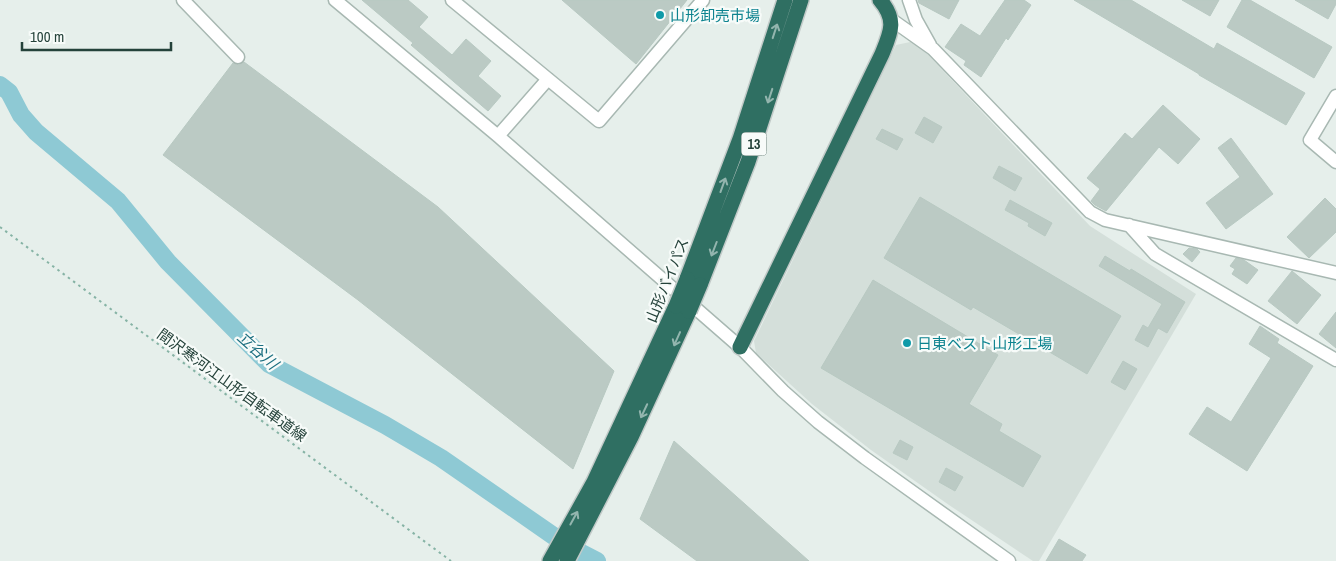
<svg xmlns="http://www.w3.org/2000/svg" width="1336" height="561" viewBox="0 0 1336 561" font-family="'Archivo Narrow','Noto Sans JP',sans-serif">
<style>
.built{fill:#d4dfda}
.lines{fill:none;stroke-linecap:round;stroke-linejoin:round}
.river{stroke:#8ec9d4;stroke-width:18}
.building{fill:#bbcac4;stroke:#b8c9c2}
.minor-casing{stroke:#a8b8b2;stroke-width:15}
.highway-casing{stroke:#c2cac8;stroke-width:18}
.path{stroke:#86b3a5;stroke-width:2;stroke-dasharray:2.5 4;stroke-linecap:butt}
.minor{stroke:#fff;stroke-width:12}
.highway{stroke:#2f6f62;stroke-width:15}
.highway-bridge-casing{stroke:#c2cac8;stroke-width:18;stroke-linecap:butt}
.highway-bridge{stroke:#2f6f62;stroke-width:15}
.oneway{stroke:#93b5ae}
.culture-dot{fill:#0f9aa8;stroke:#f7fbf9;stroke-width:2}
.labels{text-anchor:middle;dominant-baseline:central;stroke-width:4.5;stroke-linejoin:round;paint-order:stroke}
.shield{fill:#f7fbf9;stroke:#637a73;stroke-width:1}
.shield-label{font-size:14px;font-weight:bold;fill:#24423a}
.culture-label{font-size:15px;fill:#0d838f;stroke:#f7fbf9;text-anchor:start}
.street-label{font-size:15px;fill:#24423a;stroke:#f7fbf9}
.water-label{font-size:16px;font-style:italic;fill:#1c6f80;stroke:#f7fbf9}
</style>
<rect width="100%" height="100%" fill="#e6efeb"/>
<path class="built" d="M915 41 1090 226 1196 294 1039 561H1033L949 505 871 450 812 404 756 353 754 341 896 45Z"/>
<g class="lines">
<path class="river" d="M0 85 9 92 21 115 36 132 118 201 168 262 269 364 385 425 441 458 568 546 597 561"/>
</g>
<path class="building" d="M362 0H408L428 17 419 27 452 55 466 39 491 61 478 76 501 96 488 111 411 45 413 43Z
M562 0H687L636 64Z
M918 0H959L949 19 919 3Z
M1005 0H1024L1031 5 1008 40 1006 38 981 77 964 65 966 61 945 47 961 24 980 36Z
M1074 0H1131L1214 49 1217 43 1305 93 1286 125 1199 75V74Z
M1182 0H1219L1210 16Z
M1242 0H1250L1332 47 1314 78 1227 27Z
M1295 0H1336V4L1328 19Z
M244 62 438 207 614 371 573 469 358 300 163 155 233 63 239 65Z
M1163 105 1200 139 1178 164 1159 147 1106 211 1095 205 1091 201 1100 189 1087 178 1125 133 1132 139Z
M924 117 942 127 933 143 915 133Z
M882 129 903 139 897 150 876 139Z
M1231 138 1273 194 1226 229 1206 203 1240 177 1218 148Z
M999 166 1022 178 1015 191 993 178Z
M920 197 1121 316 1087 374 973 307 971 310 884 258Z
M1325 198 1336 209V232L1309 258 1287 237Z
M1010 200 1052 223 1045 236 1028 226 1029 223 1005 210Z
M1189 248 1197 249 1200 252 1192 262 1183 254Z
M1105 256 1130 271 1131 269 1185 302 1167 333 1158 328 1148 347 1135 340 1143 325 1148 328 1162 304 1099 266Z
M1236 258 1244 260 1258 270 1247 284 1232 274 1235 269 1230 266Z
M1292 271 1321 295 1297 324 1268 301Z
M873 280 998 355 969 404 1002 424 999 431 1041 456 1023 487 821 368Z
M1336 312V348L1319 334Z
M1260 326 1279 339 1277 343 1313 366 1247 471 1189 434 1207 407 1231 422 1271 358 1249 344Z
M1123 361 1137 369 1125 390 1111 382Z
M900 440 913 447 907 460 893 453Z
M674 441 809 561H697L640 519Z
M946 468 963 477 955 491 939 482Z
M1059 539 1086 555 1082 561H1046Z"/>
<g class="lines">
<defs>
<path id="minor" d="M183 0 238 57
M335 0 498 136 740 347 783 391 818 422 865 458 1009 561
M452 0 599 121 703 0
M909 0 916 20 930 45
M892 20 933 49 1090 212 1105 220 1336 273
M1336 96 1310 140 1336 162
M498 136 548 79
M1129 225 1155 254 1336 360"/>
<path id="highway" d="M687 279 740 139 785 0
M700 285 748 162 801 0
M740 347 882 54C891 32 897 20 880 0
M550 561 594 482 676 306
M567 561 631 437 689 311"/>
</defs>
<use href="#minor" class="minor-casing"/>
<use href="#highway" class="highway-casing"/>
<path class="path" d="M0 227 451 561"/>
<use href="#minor" class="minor"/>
<use href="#highway" class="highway"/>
<defs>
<path id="highway-bridge" d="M676 306 687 279
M689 311 700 285"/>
</defs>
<use href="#highway-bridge" class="highway-bridge-casing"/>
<use href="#highway-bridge" class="highway-bridge"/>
</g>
<defs><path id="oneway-shaft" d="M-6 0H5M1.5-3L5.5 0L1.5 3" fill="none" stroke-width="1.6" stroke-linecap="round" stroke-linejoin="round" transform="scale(1.25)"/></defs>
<g class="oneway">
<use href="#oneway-shaft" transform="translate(775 31) rotate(-72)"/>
<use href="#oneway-shaft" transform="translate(770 96) rotate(108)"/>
<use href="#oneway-shaft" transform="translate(723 185) rotate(-70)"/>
<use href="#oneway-shaft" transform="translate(714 249) rotate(111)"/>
<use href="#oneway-shaft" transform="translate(677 339) rotate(114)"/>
<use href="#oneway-shaft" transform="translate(644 411) rotate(115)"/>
<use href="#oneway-shaft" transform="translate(574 518) rotate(-61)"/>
</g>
<g class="culture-dot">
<circle cx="660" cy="15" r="5"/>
<circle cx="907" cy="343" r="5"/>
</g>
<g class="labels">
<rect class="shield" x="741.5" y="132.5" width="25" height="23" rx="4"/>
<g class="shield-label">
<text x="754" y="144">13</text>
</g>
<g class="culture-label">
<text x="670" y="15">山形卸売市場</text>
<text x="917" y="343">日東ベスト山形工場</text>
</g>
<g class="street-label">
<text transform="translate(667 280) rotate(-68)">山形バイパス</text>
<text transform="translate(232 385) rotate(36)">間沢寒河江山形自転車道線</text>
</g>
<g class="water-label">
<text transform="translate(258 350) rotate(42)">立谷川</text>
</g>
</g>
<path d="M22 42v8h149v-8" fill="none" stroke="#24423a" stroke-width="2.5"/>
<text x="30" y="42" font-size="15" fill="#24423a" stroke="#f7fbf9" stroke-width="4" paint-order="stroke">100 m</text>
</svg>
